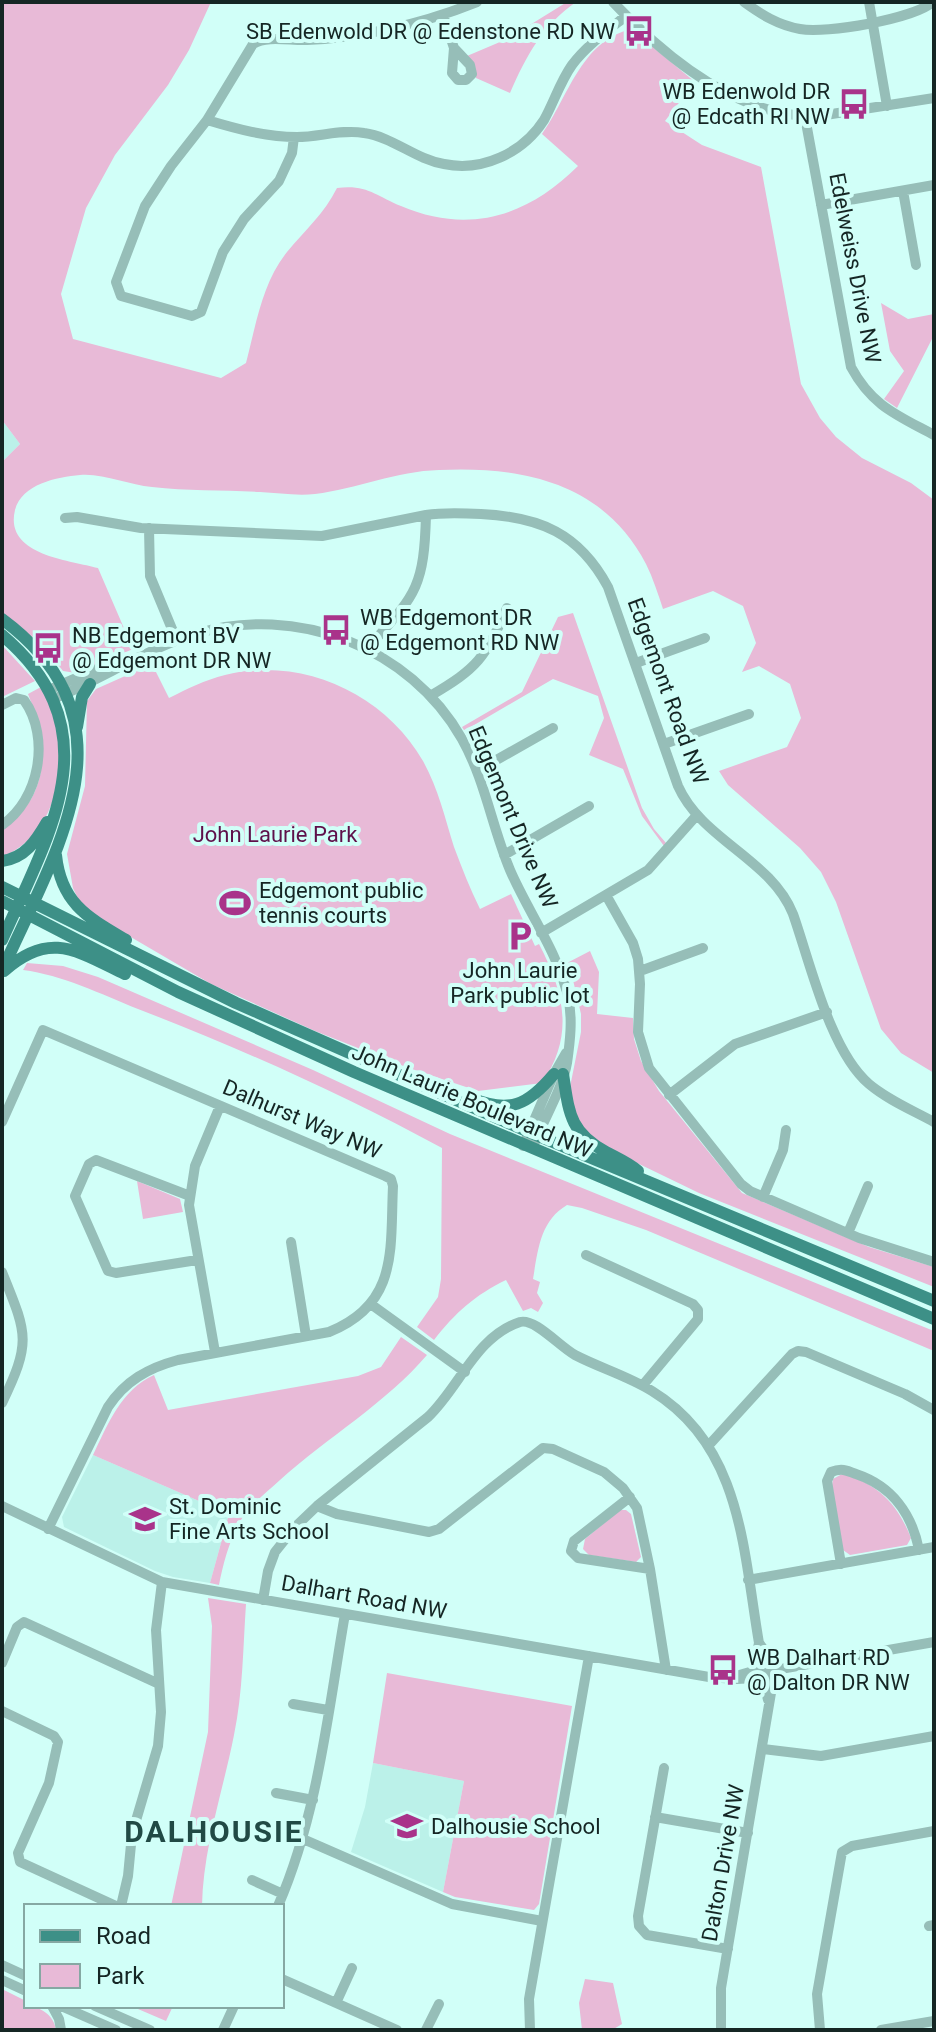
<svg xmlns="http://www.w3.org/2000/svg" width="936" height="2032" viewBox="0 0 936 2032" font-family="Roboto,sans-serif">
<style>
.built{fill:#bbf1e9}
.green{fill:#e8bad7}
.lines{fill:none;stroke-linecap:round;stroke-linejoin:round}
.minor{stroke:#96beb8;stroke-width:10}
.major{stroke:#3d9087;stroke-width:12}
.labels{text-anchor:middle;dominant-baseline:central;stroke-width:8;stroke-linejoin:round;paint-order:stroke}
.poi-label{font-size:22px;fill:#152624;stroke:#d1fff8;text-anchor:start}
.street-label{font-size:22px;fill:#152624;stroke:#d1fff8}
.park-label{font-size:22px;fill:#5e104a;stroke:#d1fff8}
.district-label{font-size:30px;font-weight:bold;letter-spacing:2px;fill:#214a45;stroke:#d1fff8}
</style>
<rect width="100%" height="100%" fill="#d1fff8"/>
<path class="built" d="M2 420 20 444 2 462Z
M93 1455 229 1514 210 1583 173 1577 155 1571 64 1527 62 1517Z
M373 1763 464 1781 443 1892 351 1852 365 1807Z"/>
<path class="green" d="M2 2H211L189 50 168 85 115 155 86 208 61 294 73 339 221 378 246 363C256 325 262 283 287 252 305 230 324 214 337 188 367 184 376 196 401 206 469 235 528 216 578 166L542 134C568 98 580 42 631 29L695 82 665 121 702 145 761 167 801 384 820 418 836 437 862 458 911 483 934 500V1073L901 1053 881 1029 836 902 821 872 800 848 728 785 719 771 787 747 801 718 790 684 759 666 742 672 756 643 743 606 713 591 663 609C658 594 653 578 646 564 604 483 523 466 439 470 397 471 356 489 315 494 297 496 278 493 260 492 224 490 188 491 152 487 129 485 103 473 80 475 57 477 22 484 15 510 4 555 69 560 98 568L133 649 76 673 63 671 44 647 2 613V462L20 444 2 420Z
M567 2H576C543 25 526 56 510 93L476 78 475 66 467 56 507 39Z
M881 303 908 319 934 314V335L897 408 884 399 904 371 890 351Z
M573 613 642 808 654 829 666 843 664 846 642 816 623 769 589 755 604 718 598 696 553 679 469 728 464 730 462 727 522 692 558 617Z
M2 645 35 681 2 697Z
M152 664 169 698C187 689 205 680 225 675 301 656 384 693 423 761 438 788 445 818 454 847 462 868 470 889 480 909L511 894 535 946 539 944C564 992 575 1035 542 1083L478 1091 406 1067 315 1031 211 984 100 919 80 903 73 888 67 854 85 786 87 701 96 689Z
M41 687C47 700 55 714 57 728 65 779 53 836 2 857V830C51 795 49 746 28 694Z
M590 951 599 972 597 1014 633 1018 634 1039 641 1061 659 1091 742 1193 869 1247 934 1267V1287L699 1193 602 1146 581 1128 569 1092 581 1032V1014L573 980 565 964Z
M27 963 63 966 98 977 313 1070 450 1134 904 1319 934 1331V1351L646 1230 582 1208 567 1205C540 1221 538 1250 533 1279L540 1282 537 1293 543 1303 538 1312 531 1308 523 1311 506 1280C475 1295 455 1313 434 1340L417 1327 438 1297 441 1279 442 1148C344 1095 242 1049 138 1009 101 994 62 975 23 970Z
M137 1181 180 1199 183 1212 143 1219Z
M401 1337 427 1355C386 1403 328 1437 280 1480 267 1492 251 1504 241 1520 230 1538 223 1564 219 1585L210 1583 229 1514 93 1455C108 1424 121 1390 154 1375L168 1410 358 1376 381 1367Z
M842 1474C878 1483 898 1505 911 1538L907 1545 850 1555 843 1550 832 1485 833 1479Z
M620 1510H626L631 1514 641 1557 636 1562 589 1555 583 1549 585 1539Z
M208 1598 246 1604C243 1647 243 1692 234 1735 223 1791 203 1848 202 1906H171L208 1732 212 1626Z
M387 1673 572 1706 539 1904 534 1910 455 1897 443 1892 464 1781 373 1763Z
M585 1979 613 1983 622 2024 612 2030H582L579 2003Z
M2 1989 26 2001V2006C40 2006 54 2015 56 2030H2Z
M131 2006H173L166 2021Z"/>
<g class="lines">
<path class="minor" d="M613 2C665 57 739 119 819 116L934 98
M744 2C762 15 778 25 800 29 826 34 913 19 933 2
M869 2 887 106
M443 15 454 48 470 65 472 74 466 80H458L452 73 454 48
M805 117 851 367C872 406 897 415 934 435
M207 120C237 129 266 137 297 137 319 137 342 129 364 133 393 137 415 159 444 164 482 172 523 153 544 120 554 102 560 82 572 65 586 46 607 31 626 16
M294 137 292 153 279 181 244 219 223 252 201 312 192 316 121 296 116 282 145 206 171 166 207 120 253 44C267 35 291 41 307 40 366 37 422 24 477 2
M903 191 916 265
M821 205 934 185
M65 518 77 517 141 528 322 536 426 515
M149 528 150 576 177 641
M367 649C415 595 424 590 426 515 444 512 463 513 481 514 540 517 579 533 608 587L678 786C702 840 771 859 793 914 810 962 830 1051 869 1084 888 1100 912 1110 934 1122
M636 663 705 638
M53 688 99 668 117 666
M430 696C478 668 485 658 507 608
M58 697C105 677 147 649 195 634 296 603 410 647 462 739 485 780 492 827 510 870 528 912 558 952 568 997 573 1018 570 1042 567 1063 563 1087 544 1119 535 1142
M2 705 16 698 24 700C51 738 39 800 2 825
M664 744 749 714
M477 771 553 728
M504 855 589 806
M606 895 633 943 638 959 640 984 638 1032 649 1068 741 1184 750 1191 859 1238 934 1262
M541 933 648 870 697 815
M640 971 703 948
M669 1095 735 1044 827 1012
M2 1122 43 1030 385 1176 391 1179 393 1186C390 1249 399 1304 329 1332L178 1360C148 1368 125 1381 108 1407L48 1529
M523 1146 554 1074 566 1053
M190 1196 96 1160 89 1164 75 1196 108 1271 116 1273 197 1260
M763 1197 783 1150 786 1130
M848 1233 868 1186
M291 1242 306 1336
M586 1255 693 1304 698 1310V1319L643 1385
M2 1272C27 1334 32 1341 2 1403
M372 1305 465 1372
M215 1352 189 1205 195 1166 220 1106
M709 1445 792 1354 798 1351 806 1352 905 1394 934 1410
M630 1497 574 1541 571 1551 578 1558 650 1569
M2 1506 162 1582 709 1677C728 1679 754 1682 769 1671
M317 1506 337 1514 429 1532 439 1529 543 1448 553 1449 604 1472 623 1488 637 1508 650 1569 666 1670
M841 1564 827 1481 831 1472C841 1468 846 1470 856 1474 892 1486 912 1514 919 1550
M748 1580 934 1547
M263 1600 268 1571 275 1552 295 1527 317 1506 428 1417C459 1388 476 1336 520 1322 535 1318 560 1347 575 1355 600 1368 628 1376 652 1391 742 1446 743 1550 759 1643L764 1650 769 1671 771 1693 721 1988V2030
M759 1643 757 1652 768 1700
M2 1663 17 1627 24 1622 159 1684
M736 1676 760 1669 769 1671 934 1642
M293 1704 328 1710
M2 1711 54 1736 58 1742 49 1783 18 1853 20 1862 116 1906
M763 1749 821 1756 934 1736
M664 1768 638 1916 639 1926 647 1935 728 1949
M276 1793 313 1800
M655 1817 748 1833
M303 1839 452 1904 542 1921
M252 1880 283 1894
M121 1906 128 1876 132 1834 158 1746 161 1712 156 1630 162 1582
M278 1906C318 1814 328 1712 345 1614
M929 1926 934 1925
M2 1965 26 1976
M282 1979 397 2030
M2 1980 26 1991
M336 2003 352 1968
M52 2006 59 2019 61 2030
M61 2006 116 2030
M95 2006 150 2030
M223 2030 234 2006
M426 2030 439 2004
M530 2030 529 1999 589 1656
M820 2030 817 1994 842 1852 852 1846 934 1831
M881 2030 934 2021"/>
<path class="major" d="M2 619C141 722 56 849 2 971
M2 635C114 730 50 832 2 940
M77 727 82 697 90 684
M56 855C61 903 87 917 126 940
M2 861C25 858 36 841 47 822
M2 887 236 1003 529 1132 934 1301
M2 901 178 992 354 1072 934 1319
M4 971C50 930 77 951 125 974
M563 1074C569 1112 569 1132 606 1152 617 1158 629 1163 638 1171
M471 1098C510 1114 528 1105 554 1074"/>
</g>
<defs>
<symbol id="bus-bare" viewBox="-9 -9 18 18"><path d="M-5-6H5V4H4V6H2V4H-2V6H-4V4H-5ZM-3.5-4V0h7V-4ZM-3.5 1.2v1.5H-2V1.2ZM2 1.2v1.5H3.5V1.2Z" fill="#a9338a" stroke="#d1fff8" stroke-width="2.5" paint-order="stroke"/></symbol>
<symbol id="stadium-bare" viewBox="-9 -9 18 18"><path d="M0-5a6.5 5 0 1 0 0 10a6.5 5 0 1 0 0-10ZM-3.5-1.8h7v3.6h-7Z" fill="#a9338a" stroke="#d1fff8" stroke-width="2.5" paint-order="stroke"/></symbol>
<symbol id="parking-bare" viewBox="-9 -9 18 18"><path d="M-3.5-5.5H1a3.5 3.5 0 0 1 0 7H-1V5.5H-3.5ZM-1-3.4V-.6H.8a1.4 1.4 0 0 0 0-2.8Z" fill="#a9338a" stroke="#d1fff8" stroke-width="2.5" paint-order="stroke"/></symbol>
<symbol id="school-bare" viewBox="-9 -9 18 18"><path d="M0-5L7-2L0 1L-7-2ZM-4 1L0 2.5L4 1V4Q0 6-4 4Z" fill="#a9338a" stroke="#d1fff8" stroke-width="2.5" paint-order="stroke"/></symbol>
</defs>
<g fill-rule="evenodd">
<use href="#bus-bare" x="617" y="9" width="44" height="44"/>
<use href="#bus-bare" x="832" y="82" width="44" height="44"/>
<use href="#bus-bare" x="314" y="608" width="44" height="44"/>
<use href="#bus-bare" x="26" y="626" width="44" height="44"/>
<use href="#stadium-bare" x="213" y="881" width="44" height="44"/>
<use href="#parking-bare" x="498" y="914" width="44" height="44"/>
<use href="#school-bare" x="123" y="1497" width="44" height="44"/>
<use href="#bus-bare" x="701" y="1648" width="44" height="44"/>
<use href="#school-bare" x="385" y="1804" width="44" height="44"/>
</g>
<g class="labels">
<g class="poi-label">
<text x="615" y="31" text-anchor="end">SB Edenwold DR @ Edenstone RD NW</text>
<text x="830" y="91" text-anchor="end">WB Edenwold DR<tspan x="830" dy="25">@ Edcath RI NW</tspan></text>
<text x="360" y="617">WB Edgemont DR<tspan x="360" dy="25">@ Edgemont RD NW</tspan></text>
<text x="72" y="635">NB Edgemont BV<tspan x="72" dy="25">@ Edgemont DR NW</tspan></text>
<text x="259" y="890">Edgemont public<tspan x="259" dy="25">tennis courts</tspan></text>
<text x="520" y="970" text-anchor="middle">John Laurie<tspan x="520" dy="25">Park public lot</tspan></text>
<text x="169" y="1506">St. Dominic<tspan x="169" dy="25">Fine Arts School</tspan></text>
<text x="747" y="1657">WB Dalhart RD<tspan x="747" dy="25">@ Dalton DR NW</tspan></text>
<text x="431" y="1826">Dalhousie School</text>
</g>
<g class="street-label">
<text transform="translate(855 268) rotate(79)">Edelweiss Drive NW</text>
<text transform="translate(668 691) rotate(70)">Edgemont Road NW</text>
<text transform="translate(513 817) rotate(67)">Edgemont Drive NW</text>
<text transform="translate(472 1101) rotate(23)">John Laurie Boulevard NW</text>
<text transform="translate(302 1119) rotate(23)">Dalhurst Way NW</text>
<text transform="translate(364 1597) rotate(10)">Dalhart Road NW</text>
<text transform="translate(723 1863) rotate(-80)">Dalton Drive NW</text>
</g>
<g class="park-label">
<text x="275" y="834">John Laurie Park</text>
</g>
<g class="district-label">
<text x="214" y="1831">DALHOUSIE</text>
</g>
</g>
<rect width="936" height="2032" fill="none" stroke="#152624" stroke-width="8"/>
<rect x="24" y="1904" width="260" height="104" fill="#d1fff8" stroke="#86a8a3" stroke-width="2"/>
<rect x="40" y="1930" width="40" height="12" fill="#3d9087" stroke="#86a8a3" stroke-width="2"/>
<text x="96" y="1944" font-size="24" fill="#152624">Road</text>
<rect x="40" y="1964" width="40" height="24" fill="#e8bad7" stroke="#86a8a3" stroke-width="2"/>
<text x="96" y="1984" font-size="24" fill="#152624">Park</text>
</svg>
